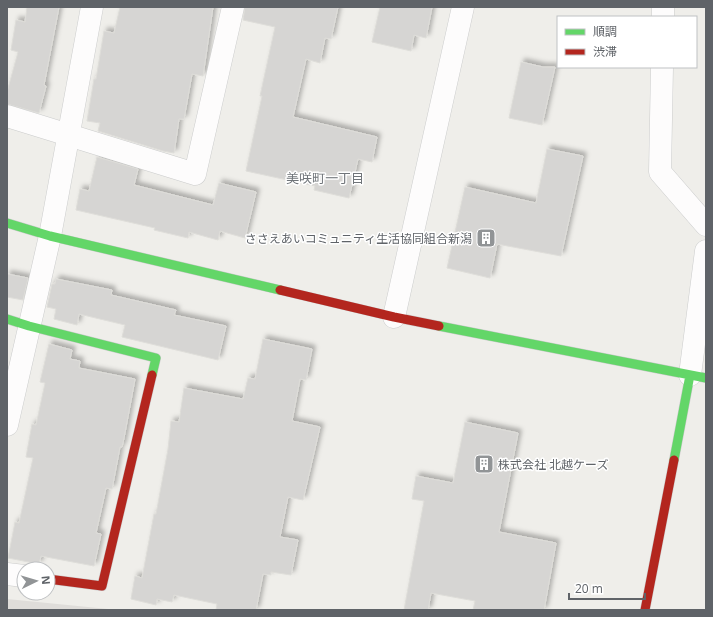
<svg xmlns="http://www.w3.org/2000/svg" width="713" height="617" viewBox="0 0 713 617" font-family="'Open Sans','Noto Sans JP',sans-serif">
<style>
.industrial{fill:#dfddda}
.building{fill:#d6d5d3;stroke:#deddd9;filter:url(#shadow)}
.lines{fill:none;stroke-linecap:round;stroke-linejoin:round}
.street-casing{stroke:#cbcccc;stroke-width:23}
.fast-casing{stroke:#cacacb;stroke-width:10}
.jam-casing{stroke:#cacacb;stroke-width:10}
.street{stroke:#fdfcfc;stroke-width:22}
.fast{stroke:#63d668;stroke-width:9}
.jam{stroke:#b3261e;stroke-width:9}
.labels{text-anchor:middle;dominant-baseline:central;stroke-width:3;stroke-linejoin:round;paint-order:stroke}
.poi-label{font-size:12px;fill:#5f6368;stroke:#fff;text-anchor:end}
.neighbourhood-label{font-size:13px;fill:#70757a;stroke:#fff}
</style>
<defs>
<filter id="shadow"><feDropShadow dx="3.5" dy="-3.5" stdDeviation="2" flood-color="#0004"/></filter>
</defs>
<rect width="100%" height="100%" fill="#efeeea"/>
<path class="industrial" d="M7 599 118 610H7Z"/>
<path class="building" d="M27 7H59L44 85 46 86 39 113 7 104V92L18 52 11 50 16 20 25 22Z
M120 7H213L203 76 192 74 184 119H179L174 153 163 151 98 131 100 123 87 121 94 79H96L104 31 114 33Z
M245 7H338L331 39 325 38 320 63 306 59 293 117 377 137 372 162 358 159 349 198 314 190 315 186 246 171 262 96H260L275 27 243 20Z
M380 7H432L426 38 414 35 411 51 372 42Z
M521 62 543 67H555L542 125 509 118Z
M547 149 583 156 561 256 497 244 490 278 447 268 465 187 536 203Z
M97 157 138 169 134 185 213 205 219 183 256 192 245 238 220 231 218 240 189 232 188 238 154 230 155 228 76 210 80 189 89 191Z
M7 274 28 278 23 300 7 297Z
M56 279 112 290 111 295 176 310 174 315 226 326 218 360 122 337 125 325 79 314 77 325 54 319 56 309 47 307 52 284H55Z
M263 339 312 349 306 380 300 379 292 421 320 427 303 500 288 497 280 537 298 540 291 575 271 572V575L263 574 256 610H216L217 604 174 595 172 602 157 599 156 605 131 599 135 576 142 578 154 514H156L168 449 171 421 179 422 184 388 243 399 248 378 255 379Z
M49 344 72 350 70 359 80 361 79 368 135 379 124 438 122 447H120L112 489 106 488 96 533 101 534 94 566 41 556 39 564 8 558 15 522 19 523 33 458 26 457 32 424 36 425 45 383 40 382Z
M465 422 518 433 499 532 556 543 544 610H473L475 601 431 593 428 610H404L424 501 412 499 416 476 453 483Z"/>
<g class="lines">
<defs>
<path id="street" d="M663 17V7
M662 67 660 172 706 225
M7 116 195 174 233 7
M394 317 463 7
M690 375 706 251
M7 425 50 236 92 7
M7 574 24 576"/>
<path id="fast" d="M7 223 50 236 280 290
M7 319 29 326 156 358 152 375
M439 326 706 378
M674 460 690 375"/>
<path id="jam" d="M280 290 394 317 439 326
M48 579 102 586 152 375
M645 610 674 460"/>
</defs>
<use href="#street" class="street-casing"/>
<use href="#fast" class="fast-casing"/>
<use href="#jam" class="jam-casing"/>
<use href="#street" class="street"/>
<use href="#fast" class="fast"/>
<use href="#jam" class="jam"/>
</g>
<defs>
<symbol id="building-square" viewBox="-11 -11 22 22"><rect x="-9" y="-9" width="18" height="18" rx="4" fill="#919496" stroke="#fff"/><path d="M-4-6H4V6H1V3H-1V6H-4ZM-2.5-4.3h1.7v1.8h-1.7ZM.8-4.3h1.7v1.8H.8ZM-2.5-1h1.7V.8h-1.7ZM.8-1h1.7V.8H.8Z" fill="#fff"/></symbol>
</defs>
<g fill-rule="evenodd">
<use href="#building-square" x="475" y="227" width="22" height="22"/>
<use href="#building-square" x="473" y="453" width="22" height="22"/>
</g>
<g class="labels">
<g class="poi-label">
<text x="472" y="238">ささえあいコミュニティ生活協同組合新潟</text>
<text x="498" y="464" text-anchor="start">株式会社 北越ケーズ</text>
</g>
<g class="neighbourhood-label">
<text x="325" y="178">美咲町一丁目</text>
</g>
</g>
<rect width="713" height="617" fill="none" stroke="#5f6368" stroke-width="16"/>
<rect x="557" y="16" width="140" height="52" fill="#ffffff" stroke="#bfc1c3"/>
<rect x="565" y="29" width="20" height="6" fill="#63d668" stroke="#bfc1c3"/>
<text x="593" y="36" font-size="12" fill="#5f6368">順調</text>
<rect x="565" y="49" width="20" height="6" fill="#b3261e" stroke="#bfc1c3"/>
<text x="593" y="56" font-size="12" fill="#5f6368">渋滞</text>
<g transform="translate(36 581) rotate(85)"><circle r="19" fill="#ffffff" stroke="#bfc1c3"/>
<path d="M0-3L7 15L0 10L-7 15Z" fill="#919496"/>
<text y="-6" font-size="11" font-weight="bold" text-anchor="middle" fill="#5f6368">N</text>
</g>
<path d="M569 593v6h76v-6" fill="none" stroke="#5f6368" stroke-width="2"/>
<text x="575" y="593" font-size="12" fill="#5f6368" stroke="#ffffff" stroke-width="3" paint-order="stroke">20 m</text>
</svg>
